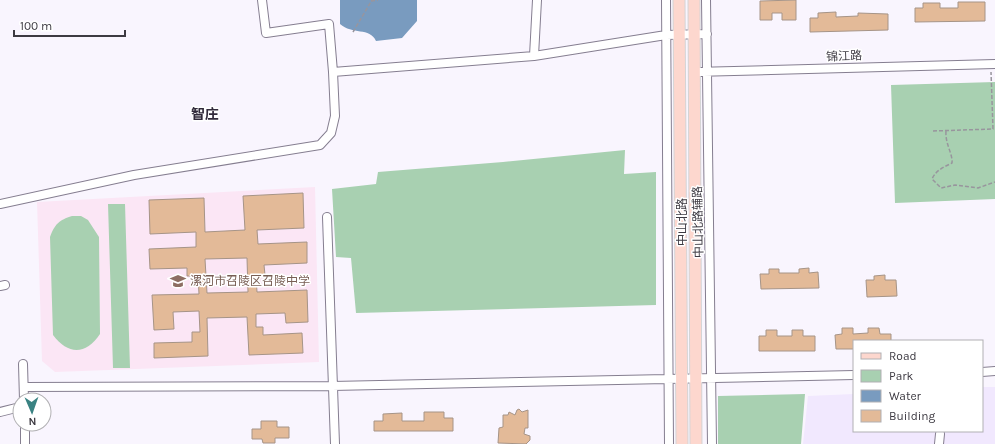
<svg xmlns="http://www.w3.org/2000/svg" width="995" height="444" viewBox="0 0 995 444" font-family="Karla,'Noto Sans SC',sans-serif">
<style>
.built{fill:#f1e8fe}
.education{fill:#fbe6f5}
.green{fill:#a8d0b1}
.water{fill:#799bbf}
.building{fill:#e3ba98;stroke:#a69487;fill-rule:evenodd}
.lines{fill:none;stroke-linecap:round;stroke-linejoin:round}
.minor-casing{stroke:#857e90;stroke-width:10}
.major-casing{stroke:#d4d4d5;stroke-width:13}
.path{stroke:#98959d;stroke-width:1.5;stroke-dasharray:4 2;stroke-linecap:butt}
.minor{stroke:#fff;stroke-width:8}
.major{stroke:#fdd7ce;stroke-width:11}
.labels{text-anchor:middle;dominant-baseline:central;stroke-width:3;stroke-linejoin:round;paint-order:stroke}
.street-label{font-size:12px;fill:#3d3a42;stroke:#fff}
.education-label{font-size:12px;fill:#785e54;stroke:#fff;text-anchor:start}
.quarter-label{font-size:14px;font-weight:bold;fill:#312a3a;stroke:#fff}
</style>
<rect width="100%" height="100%" fill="#f9f5fe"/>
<path class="built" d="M982 387H995V444H803L808 396 854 394V431H982Z"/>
<path class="education" d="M315 187 319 362 55 372 42 361 37 202Z"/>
<path class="green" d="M995 82V199L895 203 891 85Z
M625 150 624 174 656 172V305L356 313 351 258 336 257 332 189 376 184 378 172 503 162Z
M108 204H125L130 368H113Z
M72 216H81L88 220 99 237 100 334C86 355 68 355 53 335L50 237C55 224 59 220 72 216Z
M805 394 801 444H718V396Z"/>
<path class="water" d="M340 0H417V21L402 38 376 41C370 27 352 35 340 24Z"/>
<path class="building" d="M796 0V20H782V13H772V20H760V1Z
M958 2H985V21L915 22V8H923V3H940V8H958Z
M836 12V17L858 16V13L888 14V30L810 32V18H818V13Z
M303 193 304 228 257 230 258 244 307 242V263L264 265 265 275H256L257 292 307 290 308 322 286 323 285 313 256 314V327H263V335L302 333 303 353 249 355 247 317 207 318 208 356 154 358V343L192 342V332H200L199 311 173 312 174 329 154 330 152 295 199 294 198 276H187V268L150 269 149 249 196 247V232L150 234 149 200 204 198 205 232 245 230 243 196ZM247 258 248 292 207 293 205 259Z
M809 268V273L818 272 819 288 761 289 760 274H769V269H779V273H799V269Z
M885 275V280H896L897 296 867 297 866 280H874V276Z
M842 328H853V334L868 333V328H879L880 334H891V341H854V349H836L835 335 842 334Z
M766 330H777V336H792V330H803V336H815V351H759V336H766Z
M519 409 522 412 528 410V428H525L524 434 530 436V440L526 444 498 443 499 428 503 427V415H508L509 412 515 415 517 410Z
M424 412H444V418H453V431H374V421H383V414L402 413V421H424Z
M261 421H277V427H289V438H275V443H263L262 439H252V429H261Z"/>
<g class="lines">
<defs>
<path id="minor" d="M262 0 266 33 329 24 333 72 534 56 666 35 707 34
M666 0 669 444
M706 0 712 444
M534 56 537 0
M694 72 995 64
M0 204 134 175 320 145 331 133 335 116 333 72
M327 217 335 444
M0 286 5 285
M23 364 24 400
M982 372 995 371
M24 387 332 386 854 375
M0 412 20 407
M25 424V444
M939 444 940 434"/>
<path id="major" d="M679 0 682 444
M694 0 696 444"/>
</defs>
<use href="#minor" class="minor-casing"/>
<use href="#major" class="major-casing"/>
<path class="path" d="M371 1 378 0
M353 32 372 0
M933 131 993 129 991 72
M946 131C945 144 953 154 952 163 944 167 936 170 932 179L941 188 955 185 978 188 995 182"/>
<use href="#minor" class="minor"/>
<use href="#major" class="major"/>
</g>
<defs>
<symbol id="school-bare" viewBox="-9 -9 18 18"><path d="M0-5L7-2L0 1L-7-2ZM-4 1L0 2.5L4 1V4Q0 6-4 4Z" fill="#8d6e63" stroke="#fff" stroke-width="2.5" paint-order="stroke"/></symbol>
</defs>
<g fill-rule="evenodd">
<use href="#school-bare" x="167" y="270" width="22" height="22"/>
</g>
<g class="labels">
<g class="street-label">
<text transform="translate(844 56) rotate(-2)">锦江路</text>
<text transform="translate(682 222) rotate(-90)">中山北路</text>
<text transform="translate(698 222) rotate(-91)">中山北路辅路</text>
</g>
<g class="education-label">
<text x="190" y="281">漯河市召陵区召陵中学</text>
</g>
<g class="quarter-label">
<text x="205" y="114">智庄</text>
</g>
</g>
<rect x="853" y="340" width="130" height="92" fill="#ffffff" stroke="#b1b0b3"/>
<rect x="861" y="353" width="20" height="6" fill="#fdd7ce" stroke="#b1b0b3"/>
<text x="889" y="360" font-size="12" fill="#3d3a42">Road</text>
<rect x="861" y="370" width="20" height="12" fill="#a8d0b1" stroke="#b1b0b3"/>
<text x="889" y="380" font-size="12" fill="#3d3a42">Park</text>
<rect x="861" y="390" width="20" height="12" fill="#799bbf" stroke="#b1b0b3"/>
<text x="889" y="400" font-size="12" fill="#3d3a42">Water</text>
<rect x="861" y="410" width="20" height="12" fill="#e3ba98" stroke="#b1b0b3"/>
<text x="889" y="420" font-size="12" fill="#3d3a42">Building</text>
<g transform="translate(32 412) rotate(178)"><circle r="19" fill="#ffffff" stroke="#b1b0b3"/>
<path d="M0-3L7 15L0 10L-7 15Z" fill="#398282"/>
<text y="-6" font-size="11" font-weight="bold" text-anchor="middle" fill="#3d3a42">N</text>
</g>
<path d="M14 30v6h111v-6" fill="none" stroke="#3d3a42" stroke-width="2"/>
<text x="20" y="30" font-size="12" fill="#3d3a42" stroke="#ffffff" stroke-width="3" paint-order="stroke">100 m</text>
</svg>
